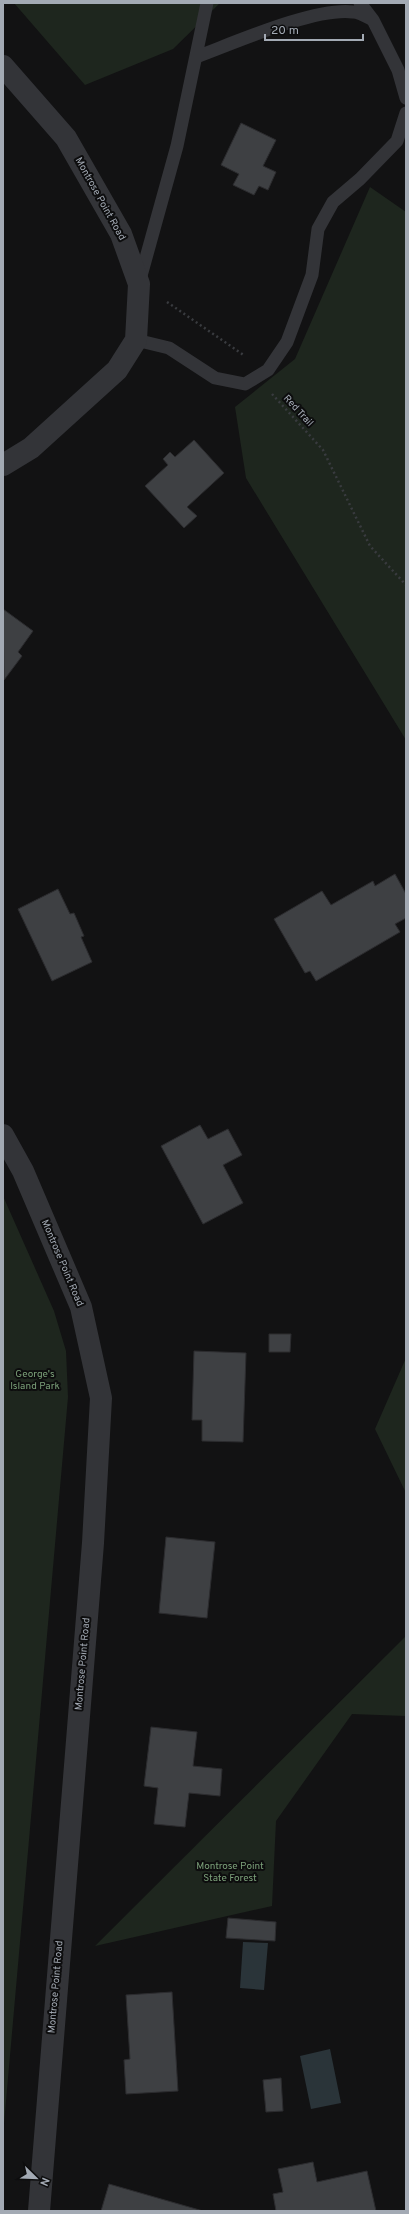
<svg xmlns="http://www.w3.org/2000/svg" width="409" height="2214" viewBox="0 0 409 2214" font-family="Overpass,sans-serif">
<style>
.green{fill:#1e261e}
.water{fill:#2a3439}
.building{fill:#3e4043;stroke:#2c2c2f}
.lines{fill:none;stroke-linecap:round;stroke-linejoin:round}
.path{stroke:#393b3f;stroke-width:2.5;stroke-dasharray:2 3;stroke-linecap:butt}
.lane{stroke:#333438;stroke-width:13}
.street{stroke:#333438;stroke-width:22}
.labels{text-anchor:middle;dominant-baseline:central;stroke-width:4;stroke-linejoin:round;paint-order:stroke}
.street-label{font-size:10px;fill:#a3aab4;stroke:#0d0d0e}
.park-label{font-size:10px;fill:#7ba079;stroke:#0d0d0e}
</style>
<rect width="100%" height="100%" fill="#121213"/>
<path class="green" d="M14 3H220L173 49 85 85Z
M370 187 406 212V740L246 478 235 407 295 359Z
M3 1196 54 1311 66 1351 68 1397 3 2135Z
M406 1358V1493L375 1429Z
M406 1636V1716L352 1714 276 1821 272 1906 95 1946Z"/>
<path class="water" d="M243 1942 268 1943 264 1990 240 1988Z
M330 2049 341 2103 311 2109 300 2056Z"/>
<path class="building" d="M241 123 276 140 263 166 276 172 268 190 259 186 254 195 233 185 239 174 221 165Z
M194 440 224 473 187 507 197 516 184 528 145 486 168 465 163 459 170 452 175 457Z
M3 609 33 631 18 652 22 656 4 680Z
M395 874 406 894V918L395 924 400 932 316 981 310 971 305 973 274 919 322 891 331 905 373 881 375 886Z
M58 889 70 914 74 913 84 936 81 937 92 962 52 981 18 909Z
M200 1125 208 1139 228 1129 242 1155 223 1165 243 1203 203 1224 161 1146Z
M269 1334H291L290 1352H269Z
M194 1351 246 1353 243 1442 202 1441V1420H192Z
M166 1537 215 1542 207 1618 159 1613Z
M151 1727 197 1732 193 1766 222 1769 220 1796 189 1793 185 1827 154 1824 158 1788 144 1786Z
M228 1918 276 1922 275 1941 226 1938Z
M172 1992 178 2091 126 2094 124 2060 130 2059 126 1995Z
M281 2078 283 2111 266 2112 263 2080Z
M313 2162 317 2182 367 2171 376 2211H276L273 2194 283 2192 278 2169Z
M109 2184 203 2211H101Z"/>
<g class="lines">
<path class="path" d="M167 302 245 356
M272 394 323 450 370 546 406 585"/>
<path class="lane" d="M373 20 398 70 406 98
M196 57C234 43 315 7 353 12 359 12 367 17 373 20L360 3
M139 283 177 146 207 3
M136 340 169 348 215 378 245 384 268 370 287 342 312 275 318 229 333 202 360 179 397 141 406 113"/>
<path class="street" d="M3 66 66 138 121 234 139 284 136 340 117 370 31 448 3 465
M3 1135 23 1171 81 1307 101 1398 93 1543 39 2211"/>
</g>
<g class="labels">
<g class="street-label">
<text transform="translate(100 199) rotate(61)">Montrose Point Road</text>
<text transform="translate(298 411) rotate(47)">Red Trail</text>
<text transform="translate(62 1263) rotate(67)">Montrose Point Road</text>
<text transform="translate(83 1664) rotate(-85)">Montrose Point Road</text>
<text transform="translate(56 1987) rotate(-85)">Montrose Point Road</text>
</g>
<g class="park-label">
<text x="35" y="1374">George's<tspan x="35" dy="12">Island Park</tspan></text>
<text x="230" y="1866">Montrose Point<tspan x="230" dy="12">State Forest</tspan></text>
</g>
</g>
<rect width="409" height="2214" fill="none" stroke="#a3aab4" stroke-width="8"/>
<g transform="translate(36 2178) rotate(113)" stroke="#0d0d0e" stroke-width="3" paint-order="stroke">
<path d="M0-3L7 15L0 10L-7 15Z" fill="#a3aab4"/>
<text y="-6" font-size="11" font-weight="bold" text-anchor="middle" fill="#a3aab4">N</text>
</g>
<path d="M265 34v6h98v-6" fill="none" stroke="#a3aab4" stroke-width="2"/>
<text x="271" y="34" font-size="12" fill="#a3aab4" stroke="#0d0d0e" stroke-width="3" paint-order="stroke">20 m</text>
</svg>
